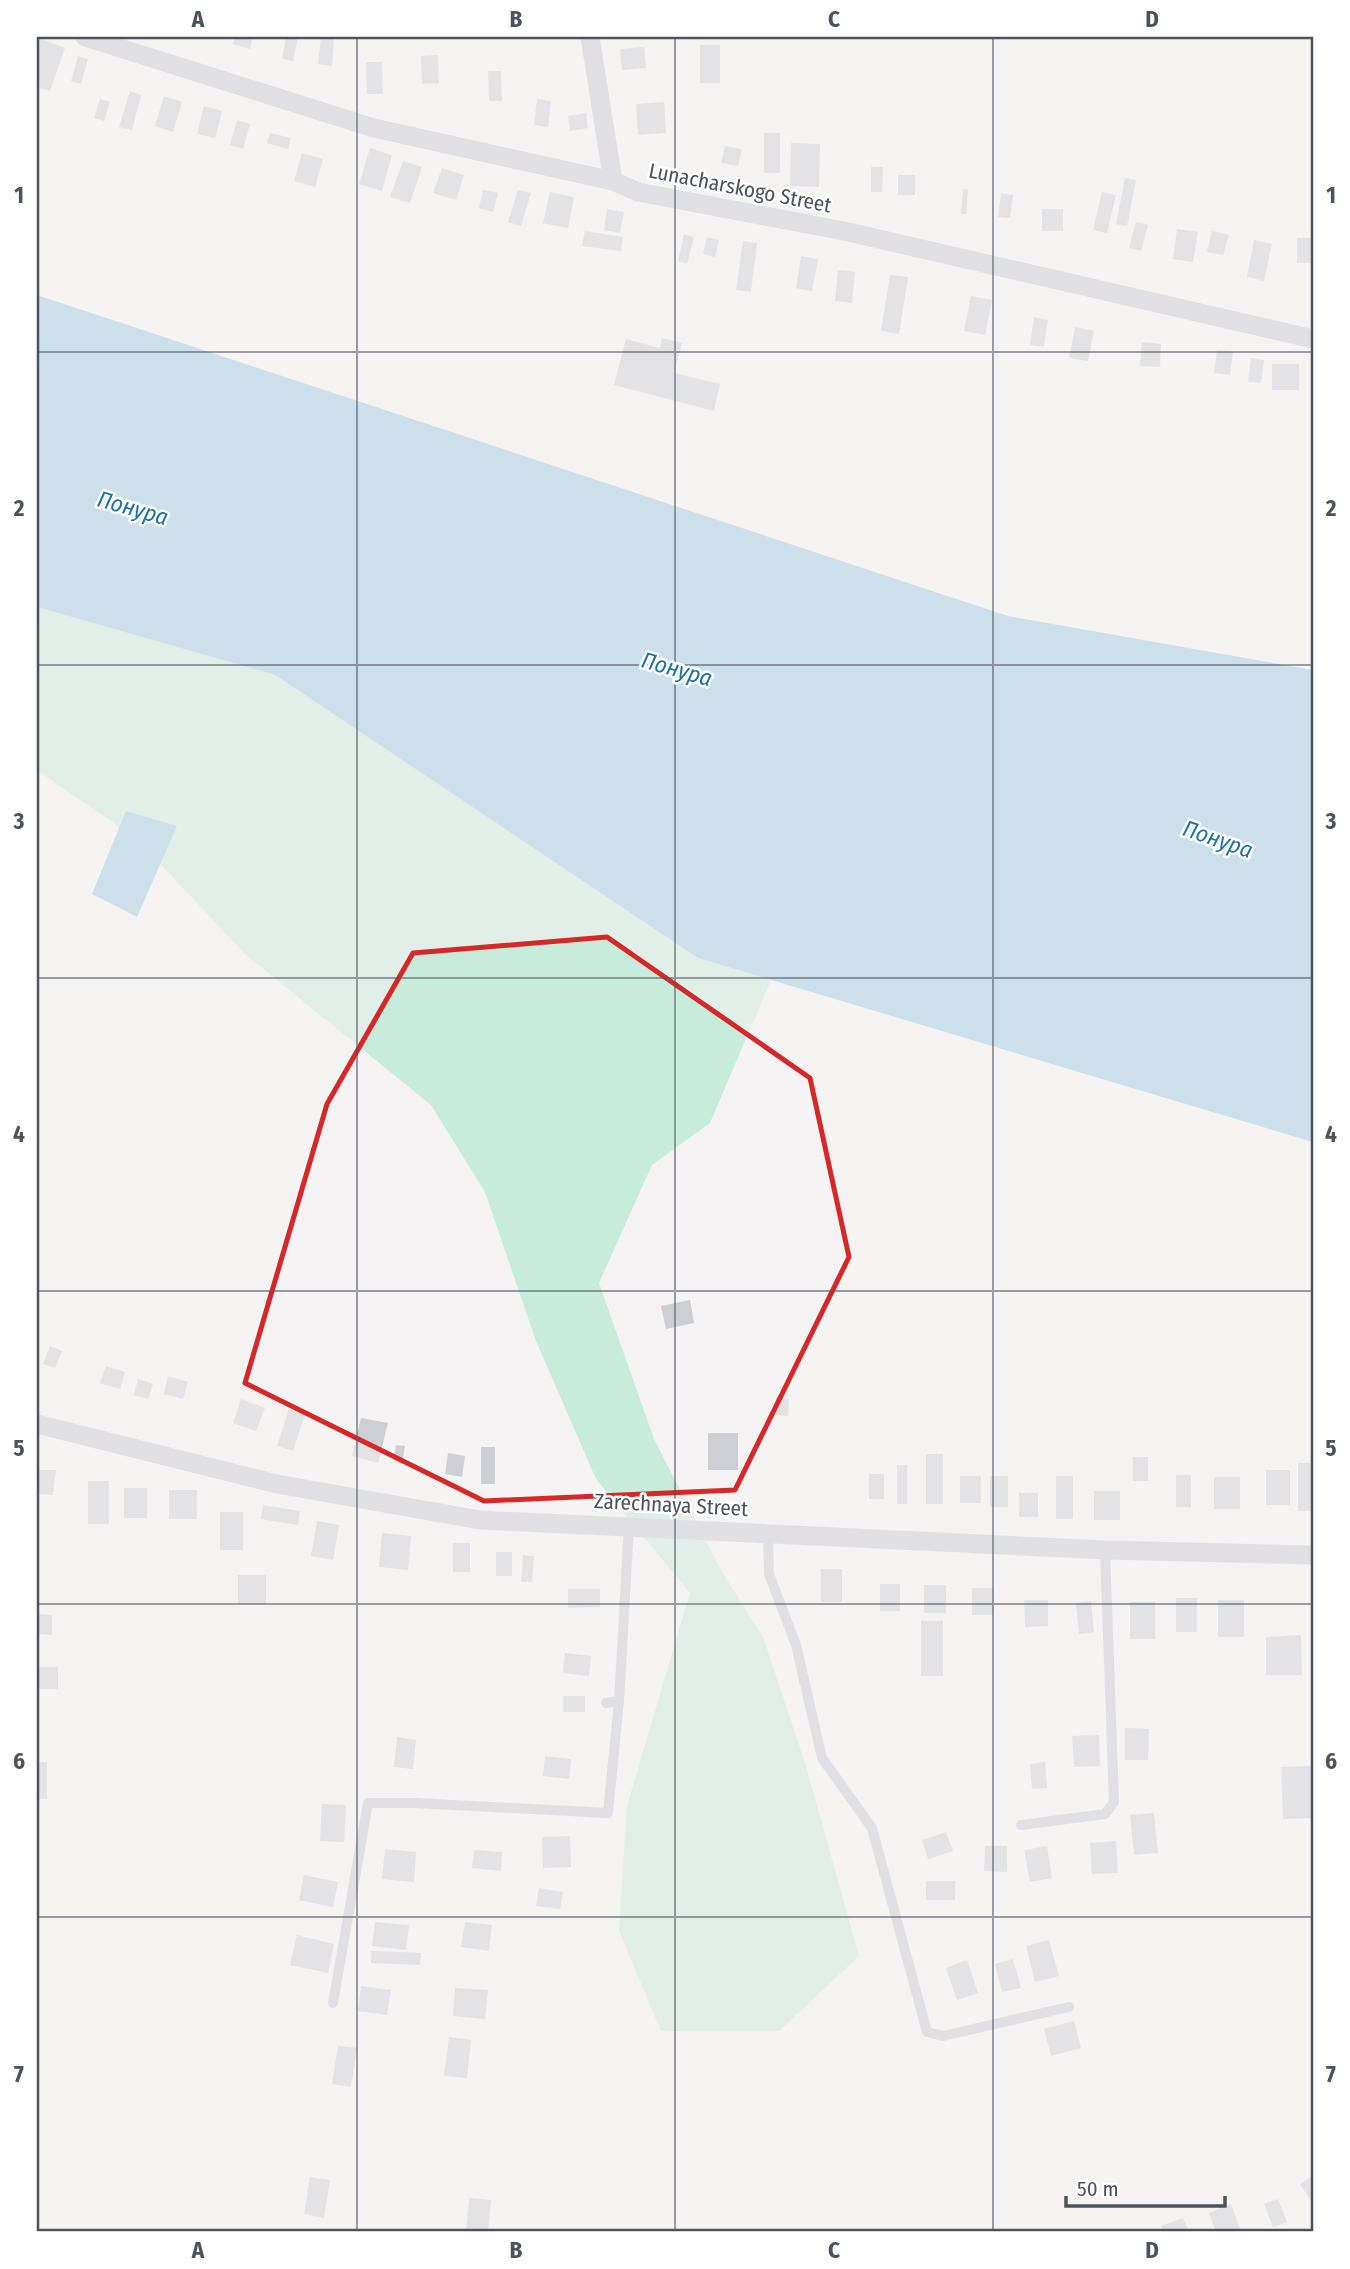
<svg xmlns="http://www.w3.org/2000/svg" width="1350" height="2269" viewBox="0 0 1350 2269" font-family="'Fira Sans Condensed',sans-serif">
<style>
.green{fill:#c8ecdb}
.water{fill:#9acae3}
.building{fill:#cdcfd4}
.lines{fill:none;stroke-linecap:round;stroke-linejoin:round}
.service{stroke:#c5cbd2;stroke-width:10}
.minor{stroke:#c5cbd2;stroke-width:19}
.marked{fill:none;stroke:#d62828;stroke-width:5;stroke-linejoin:round}
.grid{fill:none;stroke:#4c535e;stroke-width:2;stroke-opacity:0.55}
.labels{text-anchor:middle;dominant-baseline:central;stroke-width:5;stroke-linejoin:round;paint-order:stroke}
.street-label{font-size:21px;fill:#4c535e;stroke:#fff}
.water-label{font-size:23px;font-style:italic;fill:#1e73a0;stroke:#fff}
.neatline{fill:none;stroke:#4c535e;stroke-width:2.5}
.grid-label{font-size:23px;text-anchor:middle;font-weight:bold;fill:#4c535e}
</style>
<rect width="100%" height="100%" fill="#f5f3f3"/>
<path class="green" d="M37 607 275 675 698 958 771 980 710 1123 652 1165 599 1283 654 1439 721 1570 763 1637 805 1763 859 1956 779 2031H661L619 1931 627 1806 690 1593 596 1479 536 1341 485 1192 431 1105 245 954 138 840 37 770Z"/>
<path class="water" d="M37 295 1008 616 1313 670V1142L698 958 275 675 37 607Z
M126 811 177 826 137 917 92 894Z"/>
<path class="building" d="M235 37H253L250 49 233 44Z
M286 37H298L293 61 282 59Z
M321 37H334L332 66 318 64Z
M38 38 65 48 50 91 37 87Z
M700 45H720V83H700Z
M644 47 646 68 622 70 620 49Z
M438 55 439 83 422 84 421 56Z
M78 56 88 59 81 84 71 81Z
M366 62H382L383 94H367Z
M488 71H501L502 101H489Z
M130 91 141 95 132 130 119 127Z
M164 96 182 102 173 132 155 126Z
M100 99 110 102 104 121 94 118Z
M537 99 551 101 548 127 534 125Z
M664 102 666 133 638 135 636 104Z
M204 106 222 111 215 138 197 134Z
M586 113 588 128 570 131 568 116Z
M237 120 250 124 243 149 230 145Z
M270 133 291 138 288 149 267 143Z
M764 133H780V173H764Z
M791 143 820 144 819 187 790 186Z
M725 146 742 149 738 166 721 163Z
M370 148 392 155 382 191 359 184Z
M302 153 323 159 315 187 294 181Z
M403 161 422 167 410 203 390 197Z
M871 167H883L882 192H871Z
M442 168 464 175 456 200 433 193Z
M898 175H915V195H898Z
M1125 178 1136 180 1127 226 1116 224Z
M963 189 968 190 966 214H961Z
M483 190 498 193 493 212 479 208Z
M518 190 531 193 521 226 508 222Z
M550 192 574 197 568 228 543 223Z
M1102 192 1116 195 1107 233 1093 230Z
M1001 193 1013 195 1010 218 998 217Z
M607 209 624 212 620 233 604 230Z
M1042 209H1063V231H1042Z
M1136 222 1148 225 1141 251 1129 248Z
M1177 229 1198 232 1193 262 1173 259Z
M585 231 623 237 621 251 582 246Z
M1212 231 1229 235 1223 255 1207 252Z
M684 234 694 237 687 264 678 261Z
M707 237 719 240 715 257 703 254Z
M1297 238H1313V263H1297Z
M1254 240 1272 244 1264 281 1247 277Z
M743 241 757 243 751 292 736 290Z
M801 256 818 259 812 291 796 288Z
M838 270 855 272 852 303 835 301Z
M890 275 908 277 899 334 881 331Z
M971 296 992 300 985 335 964 331Z
M1034 317 1048 320 1044 347 1030 345Z
M1075 327 1094 331 1088 361 1069 358Z
M662 338 682 343 674 373 720 384 714 411 614 385 626 339 660 348Z
M1142 342 1161 344 1160 367 1140 366Z
M1217 350 1233 352 1230 375 1214 373Z
M1251 358 1264 360 1261 383 1248 382Z
M1272 364H1299V390H1272Z
M690 1300 694 1323 666 1329 661 1306Z
M50 1346 62 1351 55 1368 43 1364Z
M106 1366 125 1372 120 1389 100 1383Z
M168 1376 188 1382 183 1399 164 1394Z
M138 1379 153 1384 148 1399 134 1395Z
M776 1398 789 1399 788 1416 775 1415Z
M241 1399 265 1408 256 1431 233 1423Z
M289 1409 305 1414 293 1451 277 1446Z
M361 1418 388 1423 378 1463 352 1456Z
M708 1433H738V1470H708Z
M396 1445 405 1446 402 1464 393 1462Z
M481 1447H495V1484H481Z
M448 1453 465 1456 462 1477 445 1474Z
M926 1454H943V1504H926Z
M1133 1457H1148V1481H1133Z
M1298 1463H1313V1511H1298Z
M897 1465H907V1504H897Z
M37 1470H56L53 1495 37 1494Z
M1266 1470H1290V1505H1266Z
M869 1474H884V1499H869Z
M1176 1475H1191V1507H1176Z
M960 1476H981V1503H960Z
M990 1476H1008V1507H990Z
M1056 1476H1073V1519H1056Z
M1214 1477H1240V1509H1214Z
M88 1481H109V1524H88Z
M124 1488H147V1518H124Z
M169 1490H197V1519H169Z
M1094 1491H1120V1520H1094Z
M1019 1493H1038V1517H1019Z
M263 1505 300 1511 298 1525 261 1519Z
M220 1512H243V1550H220Z
M317 1521 339 1525 333 1560 311 1556Z
M382 1533 411 1536 408 1570 379 1567Z
M453 1543H470V1572H453Z
M496 1552H512V1576H496Z
M523 1555 534 1556 532 1582H521Z
M821 1569H842V1602H821Z
M238 1575H266V1604H238Z
M880 1584H900V1611H880Z
M924 1585H946V1613H924Z
M972 1588H994V1615H972Z
M568 1589H600V1607L568 1608Z
M1176 1598H1197V1632H1176Z
M1024 1600H1048V1626L1025 1627Z
M1218 1600H1244V1637H1218Z
M1091 1601 1094 1632 1079 1634 1076 1603Z
M1130 1602H1155V1639H1130Z
M37 1614 52 1615V1635L37 1634Z
M921 1621H943V1676H921Z
M1301 1635 1302 1675H1266V1637Z
M565 1653 591 1656 589 1676 563 1673Z
M37 1667H58V1689H37Z
M563 1696H585V1712H563Z
M1125 1728 1149 1729 1148 1760H1125Z
M1099 1735 1100 1766 1074 1767 1072 1736Z
M397 1737 416 1740 413 1769 394 1767Z
M545 1756 571 1759 569 1779 543 1776Z
M37 1762H47V1799H37Z
M1045 1762 1047 1788 1032 1789 1030 1764Z
M1313 1766V1818L1283 1819 1281 1767Z
M322 1804 346 1805 344 1842 320 1841Z
M1154 1813 1158 1853 1134 1855 1130 1815Z
M946 1832 953 1851 928 1859 922 1840Z
M570 1836 571 1867 543 1868 542 1837Z
M1116 1841 1118 1873 1092 1874 1090 1843Z
M985 1846H1007V1872L984 1871Z
M1047 1846 1052 1878 1030 1882 1024 1850Z
M385 1849 416 1852 414 1882 382 1879Z
M474 1850 502 1852 501 1871 472 1868Z
M304 1875 338 1882 333 1907 299 1900Z
M926 1881H955V1900H926Z
M539 1888 563 1892 560 1909 536 1906Z
M375 1922 409 1925 406 1950 372 1946Z
M465 1922 492 1925 489 1951 461 1947Z
M297 1935 334 1944 328 1973 290 1965Z
M1049 1940 1059 1976 1035 1982 1026 1946Z
M371 1951 421 1953 420 1965 371 1963Z
M1013 1959 1021 1988 1002 1992 995 1964Z
M967 1960 978 1993 957 2000 946 1968Z
M361 1986 391 1990 387 2015 358 2011Z
M455 1988 488 1990 485 2019 453 2016Z
M1074 2021 1081 2048 1051 2056 1044 2029Z
M449 2037 471 2040 467 2078 444 2076Z
M338 2046 357 2048 351 2087 332 2084Z
M1313 2176V2204L1300 2184Z
M310 2177 330 2180 324 2218 304 2214Z
M469 2198 491 2200 488 2232H466Z
M1278 2199 1287 2222 1273 2227 1264 2204Z
M1231 2204 1241 2232H1216L1209 2213Z
M1183 2218 1189 2232H1164L1161 2226Z"/>
<g class="lines">
<path class="service" d="M768 1533 769 1574 796 1645 822 1758 872 1828 927 2032 943 2036 1069 2007
M606 1703 619 1701 629 1526
M1021 1825 1105 1814 1114 1802 1105 1550
M333 2003 368 1803H416L608 1813 619 1701"/>
<path class="minor" d="M85 37 374 128 613 181 638 192 844 231 1313 339
M590 37 613 181
M37 1424 277 1484 480 1520 1105 1550 1313 1555"/>
</g>
<path d="M0 0H1350V2269H0ZM607 937 810 1078 849 1257 735 1490 484 1501 245 1383 327 1104 413 953Z" fill="#f5f3f3" fill-opacity=".55" fill-rule="evenodd"/>
<path class="marked" d="M607 937 810 1078 849 1257 735 1490 484 1501 245 1383 327 1104 413 953Z"/>
<path class="grid" d="M357 37V2232M675 37V2232M993 37V2232M37 352H1313M37 665H1313M37 978H1313M37 1291H1313M37 1604H1313M37 1917H1313"/>
<g class="labels">
<g class="street-label">
<text transform="translate(740 188) rotate(11)">Lunacharskogo Street</text>
<text transform="translate(671 1505) rotate(3)">Zarechnaya Street</text>
</g>
<g class="water-label">
<text transform="translate(133 508) rotate(16)">Понура</text>
<text transform="translate(677 669) rotate(16)">Понура</text>
<text transform="translate(1218 839) rotate(19)">Понура</text>
</g>
</g>
<rect width="1350" height="2269" fill="none" stroke="#ffffff" stroke-width="77"/>
<path d="M1066 2196v10h159v-10" fill="none" stroke="#4c535e" stroke-width="3.5"/>
<text x="1077" y="2196" font-size="21" fill="#4c535e" stroke="#ffffff" stroke-width="5" paint-order="stroke">50 m</text>
<rect x="38" y="38" width="1274" height="2192" class="neatline"/>
<g class="grid-label">
<text x="198" y="27">A</text>
<text x="516" y="27">B</text>
<text x="834" y="27">C</text>
<text x="1152" y="27">D</text>
<text x="19" y="203">1</text>
<text x="1331" y="203">1</text>
<text x="19" y="516">2</text>
<text x="1331" y="516">2</text>
<text x="19" y="829">3</text>
<text x="1331" y="829">3</text>
<text x="19" y="1142">4</text>
<text x="1331" y="1142">4</text>
<text x="19" y="1456">5</text>
<text x="1331" y="1456">5</text>
<text x="19" y="1769">6</text>
<text x="1331" y="1769">6</text>
<text x="19" y="2082">7</text>
<text x="1331" y="2082">7</text>
<text x="198" y="2258">A</text>
<text x="516" y="2258">B</text>
<text x="834" y="2258">C</text>
<text x="1152" y="2258">D</text>
</g>
</svg>
